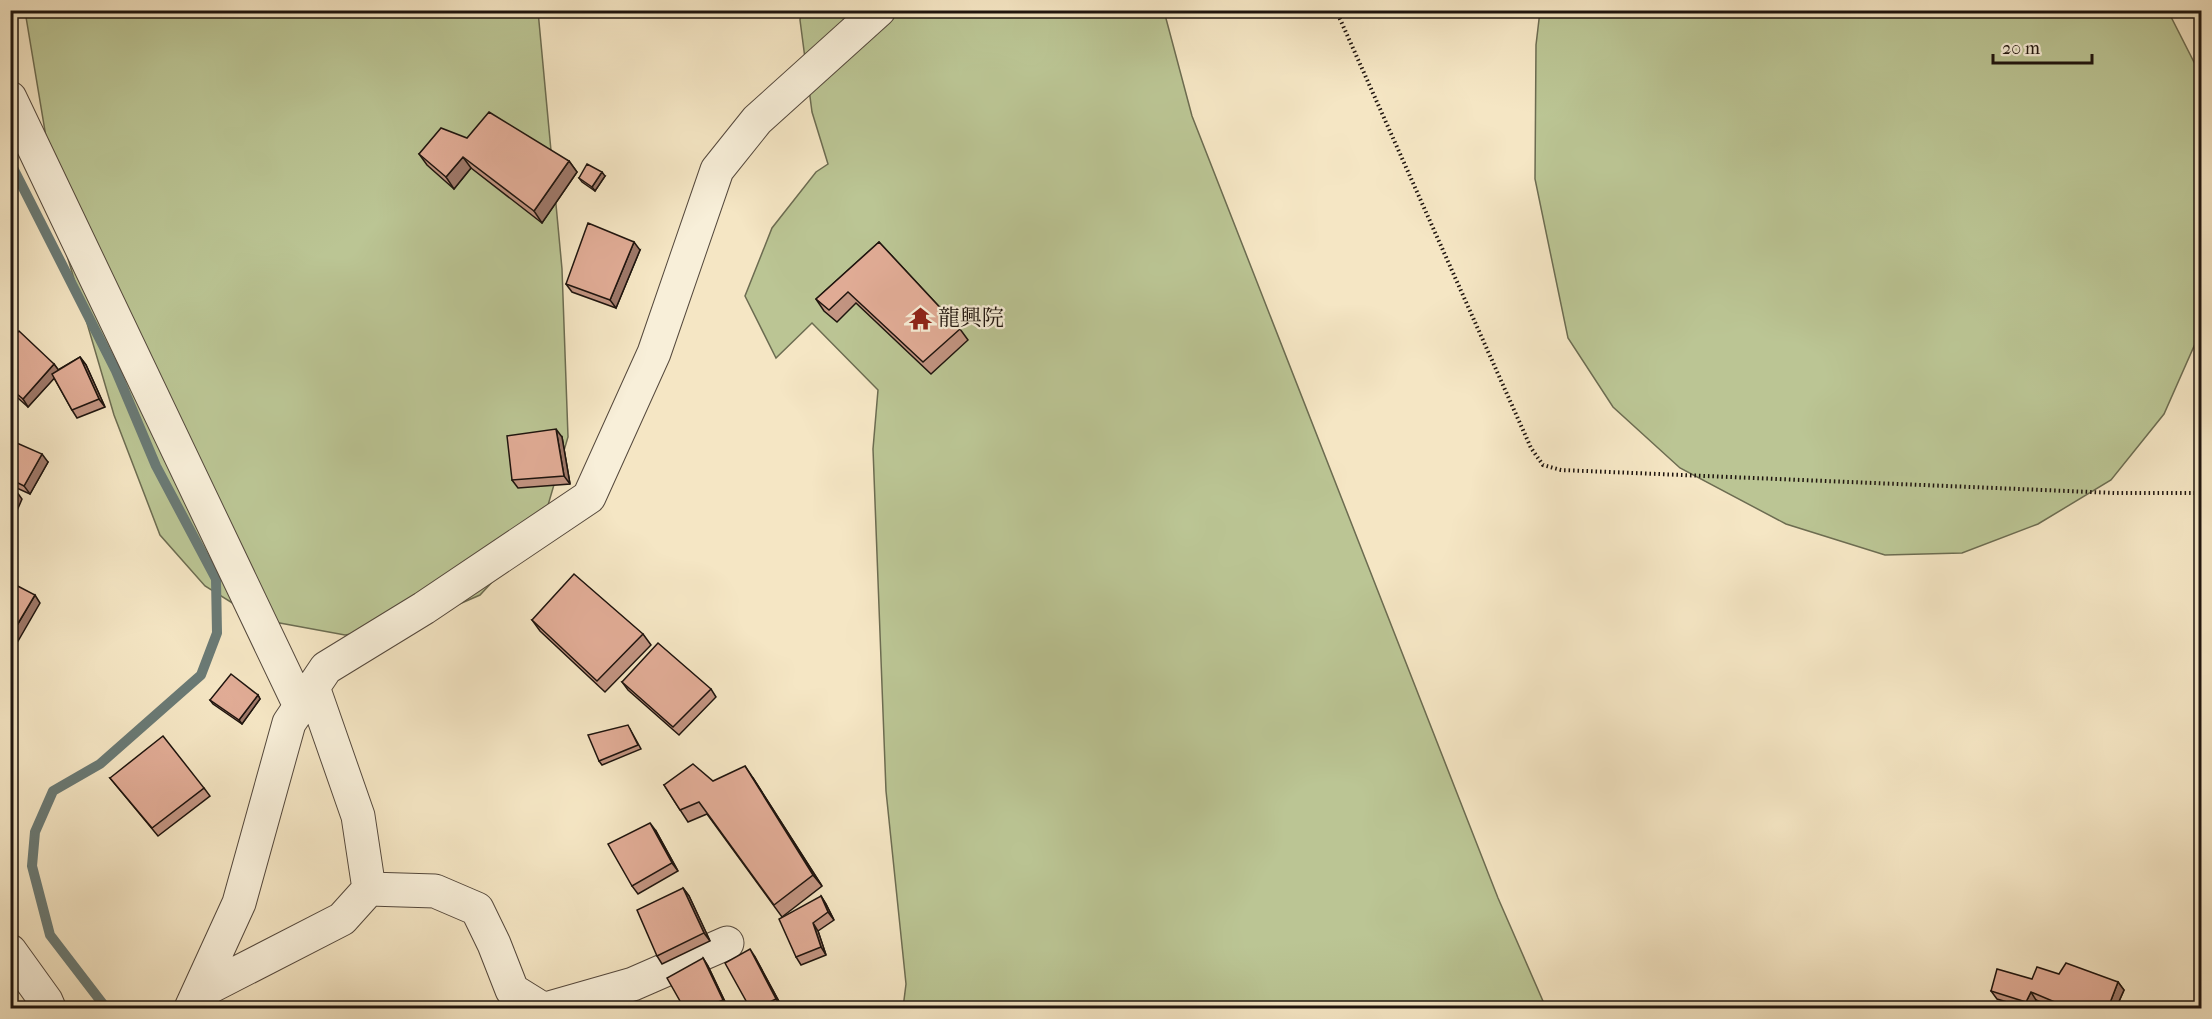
<svg xmlns="http://www.w3.org/2000/svg" width="2212" height="1019" viewBox="0 0 2212 1019" font-family="'IM FELL French Canon','Noto Serif JP',serif">
<style>
.green{fill:#bbc594;stroke:#6c6c51;stroke-width:1.5}
.lines{fill:none;stroke-linecap:round;stroke-linejoin:round}
.stream{stroke:#6a7a75;stroke-width:10}
.minor-casing{stroke:#54483c;stroke-width:35}
.path{stroke:#1e140e;stroke-width:4;stroke-dasharray:1.5 3;stroke-linecap:butt}
.minor{stroke:#f8efd9;stroke-width:33}
.wall{fill:#c29481;stroke:#1e140e;stroke-width:1.5}
.shaded-wall{fill:#9e7869;stroke:#1e140e;stroke-width:1.5}
.building{fill:#e1ac96;stroke:#1e140e;stroke-width:1.5}
.labels{text-anchor:middle;dominant-baseline:central;stroke-width:4.5;stroke-linejoin:round;paint-order:stroke}
.poi-label{font-size:22px;fill:#1e140e;stroke:#f8efd9;text-anchor:start}
</style>
<rect width="100%" height="100%" fill="#f5e6c4"/>
<filter id="stains"><feTurbulence type="fractalNoise" baseFrequency=".00333" numOctaves="4"/><feColorMatrix values="0 0 0 0 .2 0 0 0 0 .09 0 0 0 0 .02 0 0 0 .5 -.17"/></filter>
<radialGradient id="worn" r=".72"><stop offset=".6" stop-color="#630" stop-opacity="0"/><stop offset="1" stop-color="#630" stop-opacity=".3"/></radialGradient>
<path class="green" d="M25 11H538L562 269 568 437 541 529 480 595 413 624 345 635 258 619 205 586 160 535 114 415 64 245Z
M801 11H1164L1192 116 1498 898 1546 1008H903L906 984 886 791 873 449 878 390 812 323 776 358 745 296 772 228 816 172 828 164 812 112 800 20Z
M1540 11H2168L2201 76 2202 328 2164 414 2111 480 2038 524 1962 553 1885 555 1786 524 1680 468 1613 407 1568 338 1535 179 1536 45Z"/>
<g class="lines">
<path class="stream" d="M10 162 116 371 156 466 216 579 217 633 201 675 100 764 53 791 35 832 32 866 50 935 106 1008"/>
<defs>
<path id="minor" d="M10 98 300 706
M369 889 435 891 477 909 494 944 512 990 541 1008
M10 951 46 1001 49 1008
M198 993 342 919 369 889 358 816 313 687
M191 1008 239 903 289 723 326 668 424 608 589 497 654 353 717 170 757 120 879 10
M549 1008 633 984 727 943"/>
</defs>
<use href="#minor" class="minor-casing"/>
<path class="path" d="M1336 10 1531 448 1543 465 1561 470 2115 493H2202"/>
<use href="#minor" class="minor"/>
</g>
<path class="wall" d="M467 138 569 161 577 172 542 223 471 168 454 189 427 165 419 154Z
M605 176 595 191 582 182 579 178Z
M879 242 960 329 968 340 931 374 856 303 837 322 824 311 816 299Z
M640 250 616 308 572 292 566 284Z
M10 340 54 364 58 370 80 357 86 365 105 407 77 418 72 410 54 378 28 407 10 391Z
M562 437 570 484 518 488 512 480Z
M10 440 48 462 30 494 10 485Z
M532 620 643 634 651 645 605 692 540 631Z
M622 682 711 689 716 697 679 735 628 690Z
M258 695 260 699 242 724 213 704 210 700Z
M630 729 641 749 602 765 599 761Z
M110 778 204 788 210 796 158 836Z
M753 778 822 886 782 917 707 814 688 822 664 785Z
M656 831 678 871 638 894 632 886Z
M683 888 689 896 710 941 662 964 657 956Z
M821 896 826 904 834 920 818 931 826 955 801 965 796 957Z
M755 957 782 1007 778 1008H750Z
M703 958 708 966 728 1008H684Z
M2059 974 2118 982 2124 990 2116 1008H2056L2036 1000 2032 1008H2027L1997 999 1991 991 2032 979Z"/>
<path class="shaded-wall" d="M463 157 471 168 454 189 446 177Z
M569 161 577 172 542 223 534 211Z
M602 172 605 176 595 191 592 187Z
M634 242 640 250 616 308 610 300Z
M80 357 86 365 105 407 99 399Z
M54 364 60 372 28 407 23 399Z
M556 429 562 437 570 484 564 476Z
M42 454 48 462 30 494 24 486Z
M14 488 22 499 10 527V496Z
M35 595 40 603 10 655V637Z
M258 695 260 699 242 724 239 720Z
M745 766 753 778 822 886 813 875Z
M650 823 656 831 678 871 672 863Z
M683 888 689 896 710 941 704 933Z
M821 896 826 904 834 920 828 912Z
M813 923 818 931 826 955 821 947Z
M750 949 755 957 782 1007 776 999Z
M703 958 708 966 728 1008 723 1000Z
M2118 982 2124 990 2116 1008H2108Z
M2031 992 2036 1000 2032 1008H2030L2026 1002Z"/>
<path class="building" d="M489 112 569 161 534 211 463 157 446 177 419 154 441 128 467 138Z
M587 164 602 172 592 187 579 178Z
M588 223 634 242 610 300 566 284Z
M879 242 960 329 923 362 848 292 829 310 816 299Z
M19 331 54 364 23 399 10 388V340Z
M80 357 99 399 72 410 52 374Z
M556 429 564 476 512 480 507 436Z
M10 440 42 454 24 486 10 479Z
M10 486 14 488 10 496Z
M574 574 643 634 597 681 532 620Z
M10 582 35 595 10 637Z
M658 643 711 689 673 727 622 682Z
M231 674 258 695 239 720 210 700Z
M628 725 638 745 599 761 588 735Z
M163 736 204 788 152 828 110 778Z
M693 764 713 781 745 766 813 875 774 905 699 802 680 810 664 785Z
M650 823 672 863 632 886 608 844Z
M683 888 704 933 657 956 637 910Z
M821 896 828 912 813 923 821 947 796 957 779 919Z
M750 949 776 999 757 1008H750L725 963Z
M703 958 723 1000 704 1008H684L667 978Z
M2066 963 2118 982 2108 1008H2069L2031 992 2026 1002 1991 991 1997 969 2032 979 2037 967 2059 974Z
M1978 1002 1996 1008H1975Z"/>
<defs>
<symbol id="temple-bare" viewBox="-9 -9 18 18"><path d="M0-6L5-2H3V0L6.5 2.5H4V6H1.5V3h-3V6H-4V2.5H-6.5L-3 0V-2H-5Z" fill="#8f2418" stroke="#f8efd9" stroke-width="2.5" paint-order="stroke"/></symbol>
</defs>
<g fill-rule="evenodd">
<use href="#temple-bare" x="904" y="302" width="33" height="33"/>
</g>
<g class="labels">
<g class="poi-label">
<text x="938" y="318">龍興院</text>
</g>
</g>
<rect width="2212" height="1019" fill="none" stroke="#f5e6c4" stroke-width="36"/>
<rect x="12" y="12" width="2188" height="995" fill="none" stroke="#1e140e" stroke-width="3"/>
<rect x="18" y="18" width="2176" height="983" fill="none" stroke="#1e140e" stroke-width="1.5"/>
<path d="M1993 54v9h99v-9" fill="none" stroke="#1e140e" stroke-width="3"/>
<text x="2002" y="54" font-size="18" fill="#1e140e" stroke="#f8efd9" stroke-width="4.5" paint-order="stroke">20 m</text>
<rect width="100%" height="100%" filter="url(#stains)"/>
<rect width="100%" height="100%" fill="url(#worn)"/>
</svg>
